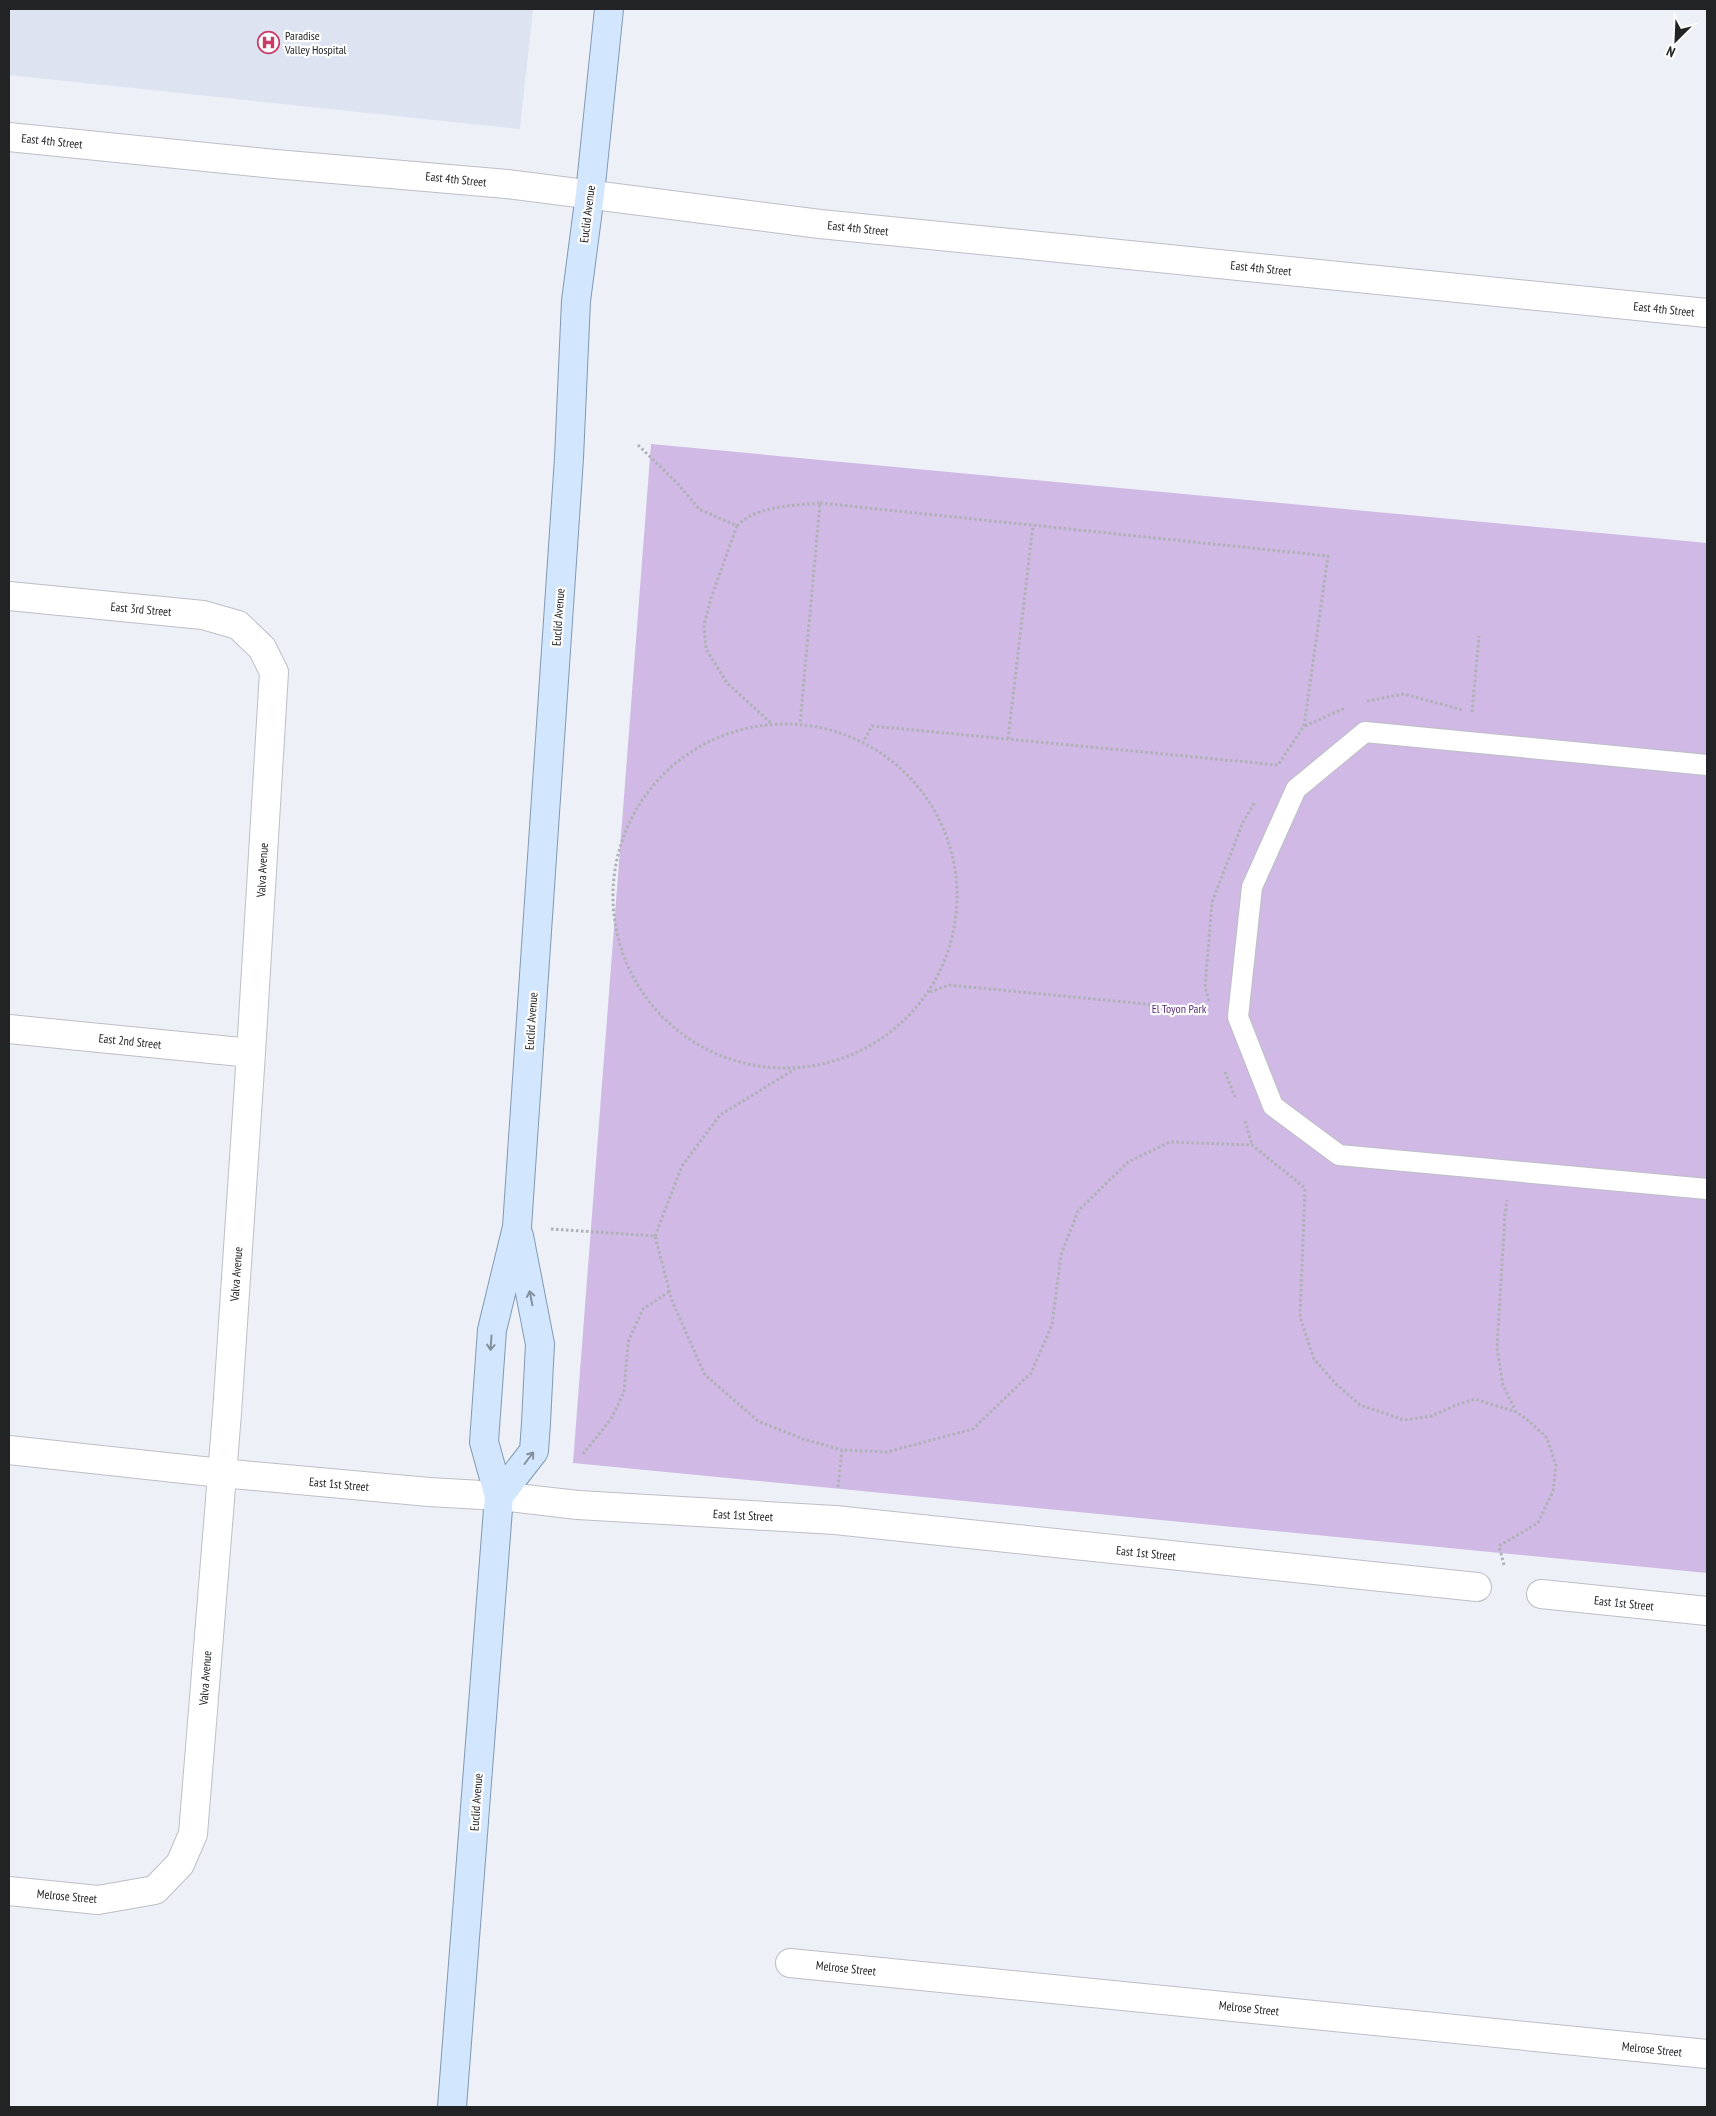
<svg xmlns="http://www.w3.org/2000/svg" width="1716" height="2116" viewBox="0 0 1716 2116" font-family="'PT Sans Narrow',sans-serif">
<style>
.built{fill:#dee3f2}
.green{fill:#d0b9e4}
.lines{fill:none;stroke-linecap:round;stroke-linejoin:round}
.lane-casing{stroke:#bcbfc6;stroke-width:22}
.street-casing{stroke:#bcbfc6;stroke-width:30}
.secondary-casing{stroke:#bcbfc6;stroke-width:30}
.primary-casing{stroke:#8198b1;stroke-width:30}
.path{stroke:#aeb1b6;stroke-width:3;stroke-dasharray:2.5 2.5;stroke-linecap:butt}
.lane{stroke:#fff;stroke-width:20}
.street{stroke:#fff;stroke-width:28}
.secondary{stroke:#fff;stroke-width:28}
.primary{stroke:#d2e7fe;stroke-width:28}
.oneway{stroke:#838f9c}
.labels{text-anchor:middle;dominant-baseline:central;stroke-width:4.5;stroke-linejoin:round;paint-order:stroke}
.poi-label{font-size:12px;fill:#222325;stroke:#fff;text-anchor:start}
.street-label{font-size:12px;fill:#222325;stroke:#fff}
.park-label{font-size:12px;fill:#582e76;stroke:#fff}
</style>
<rect width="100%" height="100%" fill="#edf0f7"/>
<path class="built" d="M9 9H533L520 129 9 75Z"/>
<path class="green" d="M651 444 1707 543V1573L573 1463Z"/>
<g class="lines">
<defs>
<path id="lane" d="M1707 765 1365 732 1296 789 1252 887 1238 1017 1273 1106 1339 1155 1707 1189"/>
<path id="street" d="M9 596 203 615 238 625 262 648 274 672 251 1053 227 1413 193 1834 180 1864 155 1890 98 1900 9 1891
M9 1029 251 1053
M9 1450 221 1473 429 1492 499 1496 578 1505 835 1520 1477 1587
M1541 1594 1707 1611
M790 1963 1707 2054"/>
<path id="secondary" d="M9 137 275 164 507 184 820 224 1707 313"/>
<path id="primary" d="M499 1496 534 1451 536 1423 540 1344 519 1236
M452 2107 499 1496 484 1442 492 1330 517 1227 569 458 576 301 590 194 609 9"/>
</defs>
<use href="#lane" class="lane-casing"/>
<use href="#street" class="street-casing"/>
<use href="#secondary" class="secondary-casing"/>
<use href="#primary" class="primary-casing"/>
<path class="path" d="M638 445 678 484 699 509 737 526 711 598 704 625 706 649 727 683 772 724
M820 503 1328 556 1304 726 1278 765 872 726 863 742
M737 526C757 505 792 506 820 503L800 724
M1367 701 1404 694 1463 710
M1472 712 1479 636
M613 896a172 172 0 1 1 344 0a172 172 0 1 1-344 0Z
M1305 726 1345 708
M1008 739 1033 525
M930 992 949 985 1208 1010
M1209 1001 1205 987 1212 902 1243 822 1255 802
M1225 1072 1235 1097
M1245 1121 1252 1145
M551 1229 655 1236 672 1301 705 1375 758 1421 803 1439 842 1450
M655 1236 682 1166 720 1115 795 1069
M583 1454 611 1419 624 1392 628 1342 643 1309 670 1291
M838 1487 842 1450 887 1452 973 1429 1031 1373 1052 1325 1061 1255 1078 1211 1128 1162 1170 1142 1252 1145 1305 1188 1300 1317 1314 1359 1336 1384 1360 1405 1404 1420 1432 1416 1456 1405 1475 1399 1516 1412
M1504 1565 1499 1546 1538 1523 1553 1491 1556 1466 1547 1438 1530 1422 1516 1412 1503 1385 1497 1348 1505 1214 1507 1200"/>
<use href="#lane" class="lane"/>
<use href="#street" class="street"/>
<use href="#secondary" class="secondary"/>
<use href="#primary" class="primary"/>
</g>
<defs><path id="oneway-shaft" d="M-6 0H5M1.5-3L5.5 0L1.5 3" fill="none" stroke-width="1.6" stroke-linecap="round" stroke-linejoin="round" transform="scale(1.25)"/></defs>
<g class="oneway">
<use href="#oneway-shaft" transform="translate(531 1298) rotate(-101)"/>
<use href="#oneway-shaft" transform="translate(491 1343) rotate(94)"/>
<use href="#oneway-shaft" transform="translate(529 1458) rotate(-53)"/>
</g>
<defs>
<symbol id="hospital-ring" viewBox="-11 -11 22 22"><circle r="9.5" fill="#fff" stroke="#ca3c66" stroke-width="1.5"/><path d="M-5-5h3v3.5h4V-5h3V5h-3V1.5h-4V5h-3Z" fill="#ca3c66"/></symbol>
</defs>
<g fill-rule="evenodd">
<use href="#hospital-ring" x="256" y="30" width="25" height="25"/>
</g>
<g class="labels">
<g class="poi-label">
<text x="285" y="35">Paradise<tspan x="285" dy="14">Valley Hospital</tspan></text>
</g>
<g class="street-label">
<text transform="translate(52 141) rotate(6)">East 4th Street</text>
<text transform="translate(456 179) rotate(6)">East 4th Street</text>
<text transform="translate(587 214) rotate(-83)">Euclid Avenue</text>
<text transform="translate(858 228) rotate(6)">East 4th Street</text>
<text transform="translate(1261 268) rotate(6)">East 4th Street</text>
<text transform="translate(1664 309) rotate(6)">East 4th Street</text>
<text transform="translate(141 609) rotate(5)">East 3rd Street</text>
<text transform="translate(558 617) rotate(-86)">Euclid Avenue</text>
<text transform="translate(262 870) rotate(-87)">Valva Avenue</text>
<text transform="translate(531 1021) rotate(-86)">Euclid Avenue</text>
<text transform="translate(130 1041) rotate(6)">East 2nd Street</text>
<text transform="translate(236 1274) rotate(-86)">Valva Avenue</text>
<text transform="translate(339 1484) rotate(5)">East 1st Street</text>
<text transform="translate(743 1515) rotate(3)">East 1st Street</text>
<text transform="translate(1146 1553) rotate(6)">East 1st Street</text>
<text transform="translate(1624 1603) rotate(6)">East 1st Street</text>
<text transform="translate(205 1678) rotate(-86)">Valva Avenue</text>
<text transform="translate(476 1802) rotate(-86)">Euclid Avenue</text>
<text transform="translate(67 1896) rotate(5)">Melrose Street</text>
<text transform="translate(846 1968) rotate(6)">Melrose Street</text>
<text transform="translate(1249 2008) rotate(6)">Melrose Street</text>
<text transform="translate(1652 2049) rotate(6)">Melrose Street</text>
</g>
<g class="park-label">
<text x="1179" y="1008">El Toyon Park</text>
</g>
</g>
<rect width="1716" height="2116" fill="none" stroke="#222325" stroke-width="20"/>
<g transform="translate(1676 40) rotate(204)" stroke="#ffffff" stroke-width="4" paint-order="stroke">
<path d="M0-4L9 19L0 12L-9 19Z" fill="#222325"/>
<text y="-8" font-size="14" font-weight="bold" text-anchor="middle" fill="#222325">N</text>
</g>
</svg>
